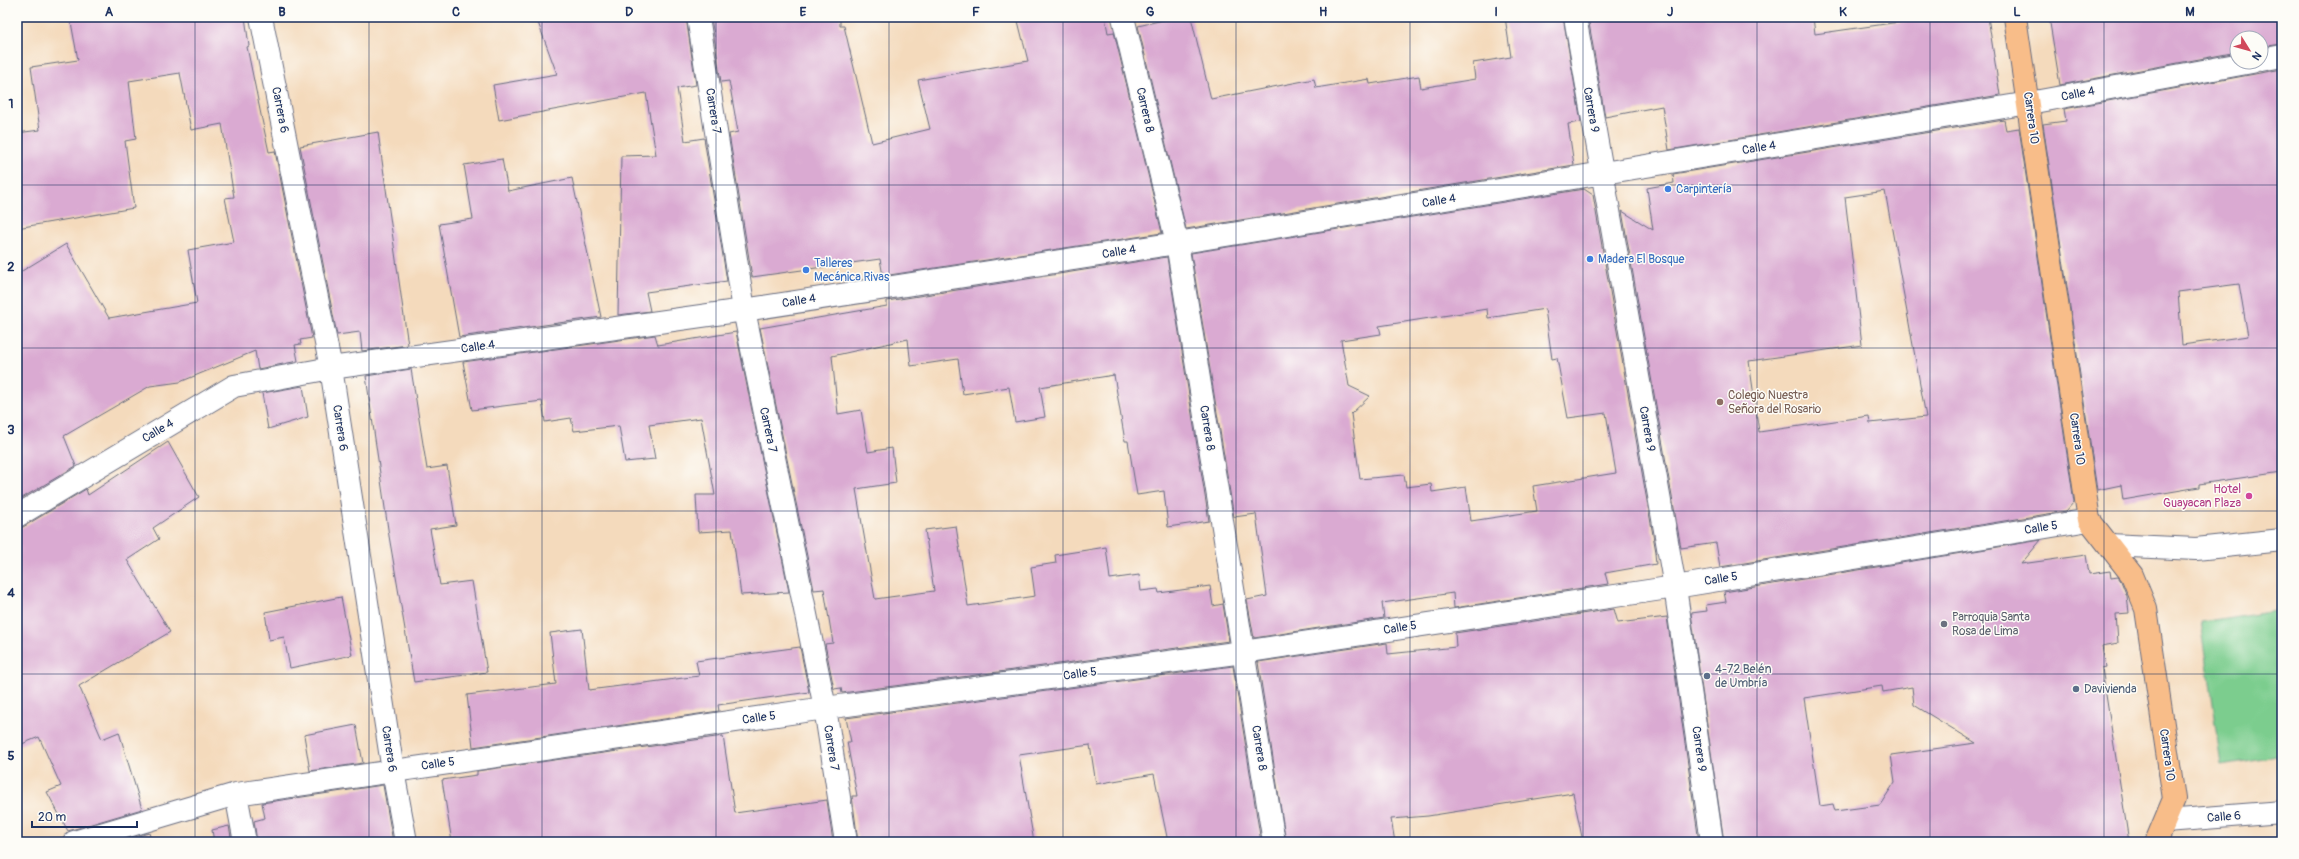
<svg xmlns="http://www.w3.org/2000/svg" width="2299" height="859" viewBox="0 0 2299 859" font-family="Pangolin,sans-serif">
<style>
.green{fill:#7bcd8e;stroke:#4b7e76}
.building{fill:#daaad2;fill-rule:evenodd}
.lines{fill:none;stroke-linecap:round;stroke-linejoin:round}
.minor-casing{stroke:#676b7f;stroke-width:24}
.major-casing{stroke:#676b7f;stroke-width:24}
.minor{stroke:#fff;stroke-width:22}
.major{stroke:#f8bd89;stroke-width:22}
.grid{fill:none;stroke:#1b2f5e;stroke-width:1;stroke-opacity:0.55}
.shop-dot{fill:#3f7fe0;stroke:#fdfcf7;stroke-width:1.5}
.education-dot{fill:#8d6e63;stroke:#fdfcf7;stroke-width:1.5}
.hotel-dot{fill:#d1479c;stroke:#fdfcf7;stroke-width:1.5}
.worship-dot{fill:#6b7280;stroke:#fdfcf7;stroke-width:1.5}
.service-dot{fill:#5c6f8a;stroke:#fdfcf7;stroke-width:1.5}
.labels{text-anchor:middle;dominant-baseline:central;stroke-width:3;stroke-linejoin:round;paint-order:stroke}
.street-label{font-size:12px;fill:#1b2f5e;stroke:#fdfcf7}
.shop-label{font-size:12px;fill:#366cbe;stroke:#fdfcf7;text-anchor:start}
.education-label{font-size:12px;fill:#785e54;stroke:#fdfcf7;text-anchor:start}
.hotel-label{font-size:12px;fill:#b23c85;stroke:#fdfcf7;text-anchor:end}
.worship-label{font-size:12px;fill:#5b616d;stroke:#fdfcf7;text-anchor:start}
.service-label{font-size:12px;fill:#4e5e75;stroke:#fdfcf7;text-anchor:start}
.neatline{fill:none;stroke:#1b2f5e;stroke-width:1.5}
.grid-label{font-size:13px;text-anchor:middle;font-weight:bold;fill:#1b2f5e}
</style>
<rect width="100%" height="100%" fill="#fdfcf7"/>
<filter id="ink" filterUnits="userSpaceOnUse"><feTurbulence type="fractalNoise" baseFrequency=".025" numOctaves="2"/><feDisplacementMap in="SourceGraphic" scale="8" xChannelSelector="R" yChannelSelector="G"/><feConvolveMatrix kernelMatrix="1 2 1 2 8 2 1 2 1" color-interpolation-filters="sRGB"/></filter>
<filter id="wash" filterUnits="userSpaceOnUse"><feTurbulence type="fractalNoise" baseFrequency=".012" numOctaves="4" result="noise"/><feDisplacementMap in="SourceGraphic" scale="16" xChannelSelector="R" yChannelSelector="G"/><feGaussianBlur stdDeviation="0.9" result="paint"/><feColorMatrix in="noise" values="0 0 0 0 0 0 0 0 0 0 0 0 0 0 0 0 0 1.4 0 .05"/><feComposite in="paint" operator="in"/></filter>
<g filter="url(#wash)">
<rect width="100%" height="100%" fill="#f4dabc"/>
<path class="green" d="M2282 609V755L2222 765 2201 622Z"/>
<g id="blocks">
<path class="building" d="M70 17H245L249 46 247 47 261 115 269 152 275 151 312 338 300 340 301 344 295 345 298 361 258 369 255 351 180 382 150 386 64 436 76 466 17 501V274L66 244 109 318 197 303 188 250 234 242 225 198 234 197 222 124 191 130 180 73 129 81 136 139 125 141 134 208 17 228V133L40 130 31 67 78 60Z
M536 17H686L696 85 677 88 685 141 704 138 727 281 646 292 650 311 618 315 621 156 656 155 646 93 499 120 493 85 557 74Z
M711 17H840V26H844L872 143 930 129 918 80 1028 61 1017 17H1105L1108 33 1114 32 1162 233 883 276 880 259 752 277 729 134 738 132 729 81 721 82Z
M1176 17H1191L1211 99 1314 79 1316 88 1369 79 1370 84 1419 76 1421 88 1475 79 1473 63 1511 57 1505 17H1563L1581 122 1568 124 1574 165 1186 229 1138 26Z
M1588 17H1813L1815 34 1935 17H1988L2000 95 1669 150 1662 106 1605 117Z
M2049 17H2282V44L2261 47V38H2237V52L2060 85Z
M2282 69V472L2199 484V487L2123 500 2121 485 2097 490 2043 124 2066 121 2064 109ZM2239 284 2248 336 2182 345 2178 292Z
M2004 120 2006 130 2019 128 2074 502 2066 511 1720 567 1716 543 1681 548 1622 211 1653 230 1647 188 1674 183 1673 174ZM1885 191 1926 417 1870 423 1869 416 1759 432 1749 361 1862 345 1845 197Z
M378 132 408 345 362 351 360 332 337 335 300 146Z
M502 159 508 191 572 178 601 317 459 337 439 224 473 219 464 165Z
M1584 189 1593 195 1656 552 1655 553 1656 564 1605 573 1608 584 1454 608 1453 593 1382 603 1384 618 1254 638 1247 600 1267 596 1256 514 1234 517 1191 253ZM1487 309 1488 318 1545 309 1552 359 1557 358 1568 418 1606 413 1616 473 1533 486 1537 511 1471 521 1466 487 1432 492 1431 484 1406 487 1404 475 1360 479 1351 414 1370 396 1349 386 1341 340 1381 334 1379 326Z
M1167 257 1209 521 1168 527 1164 491 1137 495 1128 441H1125L1114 375 1040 387 1045 417 1015 422 1009 387 963 394 958 359 911 366 908 339 832 356 838 414 861 410 868 452 892 448 896 483 856 489 875 599 934 591 925 530 956 526 968 606 1035 596 1031 567 1056 563 1055 555 1106 547 1110 579 1139 575 1141 591 1158 589 1159 593 1210 586 1213 606 1223 604 1229 641 842 693 841 688 834 689 825 644 833 643 824 589 814 590 760 328 887 306V301Z
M736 332 789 592 741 595 732 530 698 532 696 495H715L701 418 649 425 655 459 625 462 619 426 574 431 571 418 545 422 542 401 472 410 463 362 655 335 658 345Z
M411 369 427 469 447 466 456 525 430 529 440 585 472 581 487 672 414 682 389 536 366 376Z
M303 386 308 417 268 429 262 393Z
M168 442 199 497 153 528 159 539 127 560 170 632 79 686 102 739 119 732 142 809 68 831 47 792 61 786 39 737 17 746V528L23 527 86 489 88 495Z
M2041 540 2021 564 2086 555 2089 574 2110 571 2111 578 2118 577 2121 581 2127 596 2129 613 2116 614 2118 643 2102 646 2106 667 2102 668 2129 842H1724L1691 613 1707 611 1706 605 1726 602 1724 592ZM1882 686 1883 692 1912 687 1914 705 1976 743 1891 755 1895 782 1880 805 1835 811 1833 804 1820 806 1804 698Z
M341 597 352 655 290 668 284 637 269 640 265 612Z
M1614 609 1618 623 1667 617 1699 842H1583L1573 793 1428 816 1391 819 1395 842H1286L1258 662 1387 643 1388 654 1456 647 1455 633Z
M582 629 589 690 699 676 696 661 800 647 809 692 718 705 719 711 473 747 467 695 556 684 550 633Z
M1233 666 1261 842H1168L1154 774 1096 784 1090 745 1019 755 1034 842H858L852 796H857L847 742H851L846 718Z
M356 725 363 763 310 771 304 735Z
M723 736 735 813 827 800 833 842H452L442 780 477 775V771Z
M383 785 393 842H257L254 821 265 818 262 803Z
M229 826 232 842H214L212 830Z
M149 833 152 842H118Z"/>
</g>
</g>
<g filter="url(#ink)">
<use href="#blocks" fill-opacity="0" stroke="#676b7f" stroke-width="1"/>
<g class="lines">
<defs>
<path id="minor" d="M261 17 331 368 393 771 406 842
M698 17 744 310 825 708 846 842
M1123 17 1177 243 1274 842
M1575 17 1675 587 1712 842
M2261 60 2282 56
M17 516 234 386 331 368 744 310 1177 243 2029 103 2252 62
M2109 545 2196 549 2282 540
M236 794 245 842
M2166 821 2282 812
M74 842 236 794 825 708 1243 652 1675 587 2089 520"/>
<path id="major" d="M2015 17 2089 520 2132 575 2146 609 2174 799 2156 842"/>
</defs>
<use href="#minor" class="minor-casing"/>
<use href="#major" class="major-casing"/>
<use href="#minor" class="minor"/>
<use href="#major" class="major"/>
</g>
</g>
<path class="grid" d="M195 17V842M369 17V842M542 17V842M716 17V842M889 17V842M1063 17V842M1236 17V842M1410 17V842M1583 17V842M1757 17V842M1930 17V842M2104 17V842M17 185H2282M17 348H2282M17 511H2282M17 674H2282"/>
<g class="shop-dot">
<circle cx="1668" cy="189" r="4"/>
<circle cx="1590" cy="259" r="4"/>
<circle cx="806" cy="270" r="4"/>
</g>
<circle class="education-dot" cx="1720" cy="402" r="4"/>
<circle class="hotel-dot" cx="2249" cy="496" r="4"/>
<circle class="worship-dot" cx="1944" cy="624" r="4"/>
<g class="service-dot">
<circle cx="1707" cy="676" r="4"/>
<circle cx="2076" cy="689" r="4"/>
</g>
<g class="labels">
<g class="street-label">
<text transform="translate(2078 94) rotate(-11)">Calle 4</text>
<text transform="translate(280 110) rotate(79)">Carrera 6</text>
<text transform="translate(1145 110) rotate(77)">Carrera 8</text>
<text transform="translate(1591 110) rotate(80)">Carrera 9</text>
<text transform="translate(713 111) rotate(81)">Carrera 7</text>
<text transform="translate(2031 118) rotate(82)">Carrera 10</text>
<text transform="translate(1759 148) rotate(-9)">Calle 4</text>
<text transform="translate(1439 201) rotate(-9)">Calle 4</text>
<text transform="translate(1119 252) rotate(-9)">Calle 4</text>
<text transform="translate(799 301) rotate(-9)">Calle 4</text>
<text transform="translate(478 347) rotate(-8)">Calle 4</text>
<text transform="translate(340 428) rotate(81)">Carrera 6</text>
<text transform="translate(1207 428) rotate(81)">Carrera 8</text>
<text transform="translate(1647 429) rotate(80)">Carrera 9</text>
<text transform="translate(768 430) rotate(78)">Carrera 7</text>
<text transform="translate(158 431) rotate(-31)">Calle 4</text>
<text transform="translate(2077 439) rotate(82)">Carrera 10</text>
<text transform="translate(2041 528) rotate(-9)">Calle 5</text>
<text transform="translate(1721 579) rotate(-9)">Calle 5</text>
<text transform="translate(1400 628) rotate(-9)">Calle 5</text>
<text transform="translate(1080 674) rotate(-8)">Calle 5</text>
<text transform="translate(759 718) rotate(-8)">Calle 5</text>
<text transform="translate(831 748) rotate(81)">Carrera 7</text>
<text transform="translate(1259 748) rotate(81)">Carrera 8</text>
<text transform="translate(389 749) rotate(81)">Carrera 6</text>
<text transform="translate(1699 749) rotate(82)">Carrera 9</text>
<text transform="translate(2167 755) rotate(82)">Carrera 10</text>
<text transform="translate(438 764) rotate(-8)">Calle 5</text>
<text transform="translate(2224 817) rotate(-4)">Calle 6</text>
</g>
<g class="shop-label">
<text x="1676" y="189">Carpintería</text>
<text x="1598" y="259">Madera El Bosque</text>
<text x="814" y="263">Talleres<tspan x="814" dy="14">Mecánica Rivas</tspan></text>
</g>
<g class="education-label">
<text x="1728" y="395">Colegio Nuestra<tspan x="1728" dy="14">Señora del Rosario</tspan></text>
</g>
<g class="hotel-label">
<text x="2241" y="489">Hotel<tspan x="2241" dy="14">Guayacan Plaza</tspan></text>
</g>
<g class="worship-label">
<text x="1952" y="617">Parroquia Santa<tspan x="1952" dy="14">Rosa de Lima</tspan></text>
</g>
<g class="service-label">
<text x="1715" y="669">4-72 Belén<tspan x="1715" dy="14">de Umbría</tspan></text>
<text x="2084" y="689">Davivienda</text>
</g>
</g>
<rect width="2299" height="859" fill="none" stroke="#fdfcf7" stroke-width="44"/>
<g transform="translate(2249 50) rotate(127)"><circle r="19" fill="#fdfcf7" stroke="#a3aaba"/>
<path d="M0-3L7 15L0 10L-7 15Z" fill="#d1495b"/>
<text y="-6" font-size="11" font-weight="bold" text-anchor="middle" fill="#1b2f5e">N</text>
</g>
<path d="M32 821v6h105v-6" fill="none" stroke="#1b2f5e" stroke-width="2"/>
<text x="38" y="821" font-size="12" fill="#1b2f5e" stroke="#fdfcf7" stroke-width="3" paint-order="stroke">20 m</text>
<rect x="22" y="22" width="2255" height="815" class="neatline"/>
<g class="grid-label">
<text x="109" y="16">A</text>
<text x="282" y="16">B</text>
<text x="456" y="16">C</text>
<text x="629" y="16">D</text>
<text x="803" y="16">E</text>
<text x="976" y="16">F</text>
<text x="1150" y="16">G</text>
<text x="1323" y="16">H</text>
<text x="1496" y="16">I</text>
<text x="1670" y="16">J</text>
<text x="1843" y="16">K</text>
<text x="2017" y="16">L</text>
<text x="2190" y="16">M</text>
<text x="11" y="108">1</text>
<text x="11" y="271">2</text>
<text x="11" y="434">3</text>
<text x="11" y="597">4</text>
<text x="11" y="760">5</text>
</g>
</svg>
